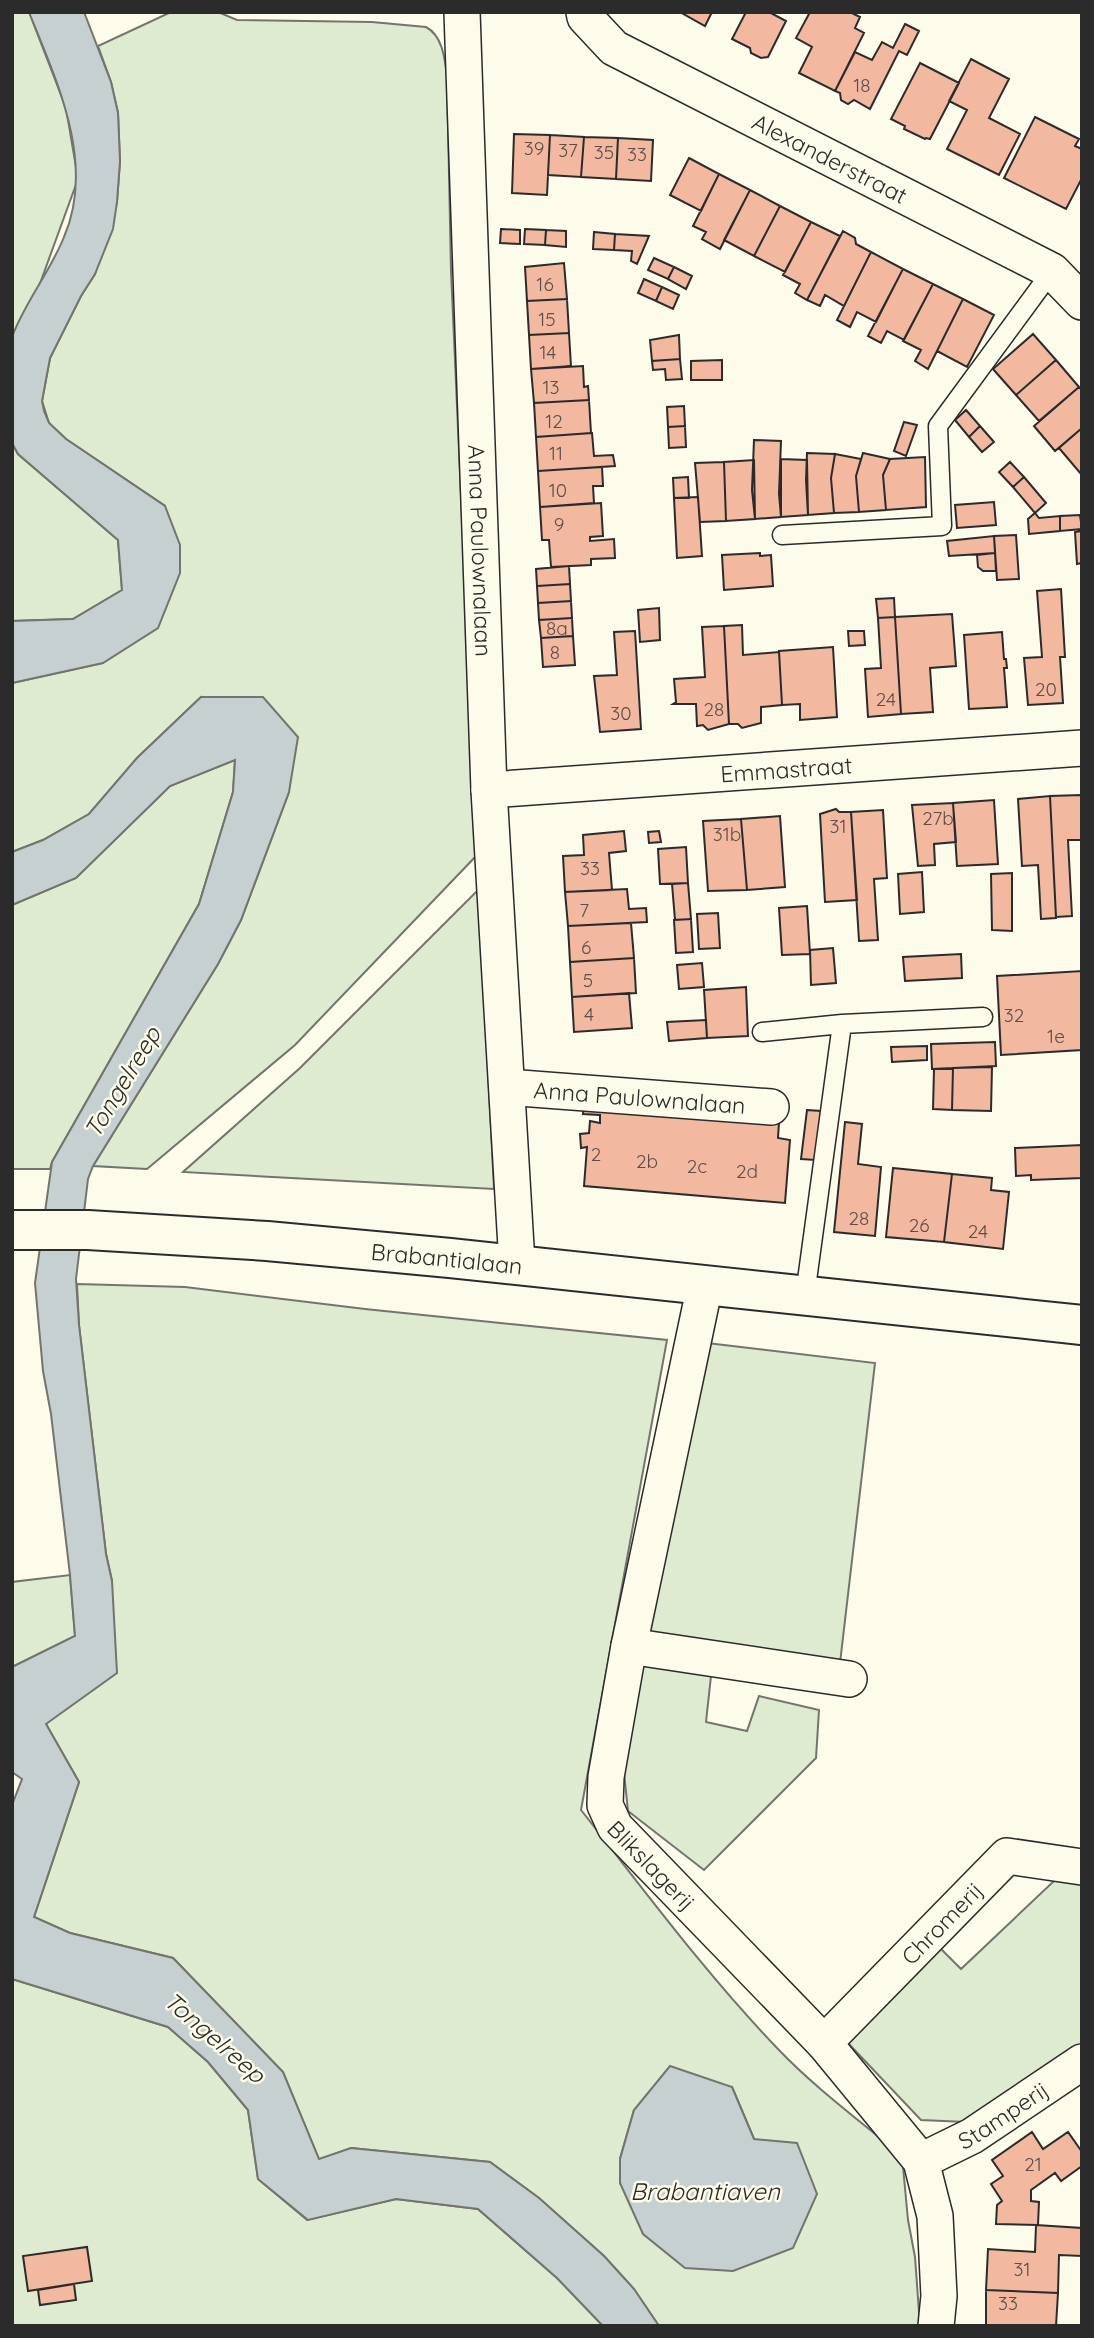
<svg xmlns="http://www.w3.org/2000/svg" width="1094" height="2338" viewBox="0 0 1094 2338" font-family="Quicksand,sans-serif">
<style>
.green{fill:#deebd1;stroke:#74746e;stroke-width:2;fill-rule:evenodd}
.water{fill:#c7d0d0;stroke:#74746e;stroke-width:2}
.building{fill:#f2b8a0;stroke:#2b2b2b;stroke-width:2}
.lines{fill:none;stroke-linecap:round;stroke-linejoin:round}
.lane-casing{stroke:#2b2b2b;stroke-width:21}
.street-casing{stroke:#2b2b2b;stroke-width:38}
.secondary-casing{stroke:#2b2b2b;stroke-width:42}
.lane{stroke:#fdfbea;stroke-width:18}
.street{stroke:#fdfbea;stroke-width:35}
.secondary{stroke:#fdfbea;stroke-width:38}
.labels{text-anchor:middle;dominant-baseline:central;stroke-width:5;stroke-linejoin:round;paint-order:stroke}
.number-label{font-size:19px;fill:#5d4e48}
.street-label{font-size:23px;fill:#2b2b2b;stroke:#fdfbea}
.water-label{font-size:24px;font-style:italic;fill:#2b2b2b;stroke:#fdfbea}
</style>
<rect width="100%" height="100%" fill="#fdfbea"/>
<path class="green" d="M12 12H29L66 108 78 179 38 289 12 343Z
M171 12H218L237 20 372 22 426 27C443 36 445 60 447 77L451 271 477 855 295 1045 147 1169 93 1166 218 964 241 920 289 792 201 697 137 758 89 814 43 840 12 852V683L103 663 165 506 66 439 49 423 42 401 50 358 81 296 95 274 117 202 120 161 118 113 111 82 98 46Z
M12 443 18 454 118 540 122 590 73 619 12 621Z
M235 760 233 792 199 904 52 1162 50 1169H12V905L76 878 170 786Z
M479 889 494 1189 183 1172 300 1068Z
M77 1284 185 1287 365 1309 667 1340 581 1810C645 1891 706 1974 777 2048 815 2088 860 2121 902 2156L908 2220 915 2257 920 2326H659L634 2289 604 2256 539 2198 490 2162 351 2148 319 2160 283 2072 173 1958 70 1933 34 1917 79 1782 46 1724 112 1581 106 1554 79 1325ZM732 2087 754 2139 620 2183V2159L634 2110Z
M707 1343 875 1363 840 1663 648 1636Z
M70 1575 75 1636 12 1667V1582Z
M643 1663 711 1676 706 1722 747 1731 759 1696 819 1710 816 1758 704 1870 628 1811 623 1763Z
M1055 1880 1082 1884V2046L966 2122 921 2120 847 2042 939 1947 961 1969Z
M12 1979 168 2027 208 2062 248 2110 258 2179 307 2220 396 2199 478 2209 557 2278 603 2326H12Z"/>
<path class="water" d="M29 12H84L111 82 118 113 120 161 117 202 113 229 95 274 81 296 50 358 42 401 44 411 49 423 66 439 165 506 180 545V573L158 628 103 663 12 683V621L73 619 122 590 118 540 18 454 12 443V337C25 302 50 272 64 237 96 163 57 82 29 12Z
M201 697H263L298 737 289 792 241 920 218 964 93 1166 88 1179 76 1279 79 1325 106 1554 112 1581 117 1673 46 1724 79 1782 34 1917 70 1933 173 1958 283 2072 319 2159 351 2148 490 2162 539 2198 604 2256 634 2289 659 2326H603L557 2278 478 2209 396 2199 308 2220 258 2179 248 2110 208 2062 168 2027 12 1979V1805L22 1779 12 1772V1667L75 1636 70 1575 51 1414 43 1371 35 1283 52 1162 199 904 233 792 235 760 170 786 76 878 12 905V852L43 840 89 814 137 758Z
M670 2066 732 2087 754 2139 797 2143 817 2194 793 2248 733 2271 685 2268 643 2234 620 2183V2159L634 2110Z"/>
<path class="building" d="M680 12H712L705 26Z
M746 12H769L786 21 768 57 761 58 751 53 750 48 732 39Z
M810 12H850L860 17 855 28 864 33 835 91 799 73 812 47 796 38Z
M905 24 919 31 907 55 899 51 870 109 854 100 848 104 841 100 840 93 835 91 855 52 872 60 882 42 893 48Z
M971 59 1009 79 989 118 1020 134 999 175 947 149 967 110 949 101Z
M920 63 959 83 930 139 926 138 925 139 904 129 905 126 891 119Z
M1035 117 1079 139 1075 146 1082 149V178L1066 209 1004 178Z
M514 134 550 135 547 195 512 193Z
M550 135 584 137 581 177 548 175Z
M584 137 618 138 616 179 581 177Z
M618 138 653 140 651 181 616 179Z
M689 158 719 174 701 211 670 195Z
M719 174 750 190 720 249 702 239 706 232 693 226Z
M750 190 780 206 754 256 724 240Z
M780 206 811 222 785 272 754 256Z
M811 222 840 236 807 300 795 293 800 284 783 275Z
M501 229 520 230V244L500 243Z
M525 229 546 230 545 245 524 244Z
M546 230 566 231V247L545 245Z
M843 231 855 238 856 244 871 252 844 306 825 295 820 306 807 300Z
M594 232 615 234 614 250 593 249Z
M615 234 649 236 637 264 631 261 632 251 614 250Z
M871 252 903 269 876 322 857 312 850 327 837 320Z
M654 258 674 267 668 279 648 270Z
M564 263 567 299 527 301 525 267Z
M674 267 692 276 686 289 668 279Z
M903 269 933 284 904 340 887 331 881 343 868 336Z
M644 279 662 287 656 301 638 293Z
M933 284 963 299 928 369 915 361 921 350 903 341Z
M662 287 679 295 673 309 656 301Z
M567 299 569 333 529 335 527 301Z
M963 299 994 315 967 367 937 351Z
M569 333 571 366 531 369 529 335Z
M1033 334 1056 360 1016 395 993 369Z
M679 335 680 359 652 361 650 340Z
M680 359 682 379 666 380 665 369 653 370 652 361Z
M722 360V380H691V361Z
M1056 360 1079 387 1039 421 1016 395Z
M583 366 584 387 588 386 589 400 534 403 531 369Z
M1079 387 1082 390V428L1055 451 1034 426Z
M589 400 591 433 536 437 534 403Z
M684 406 685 426 668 427 667 407Z
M966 410 980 426 969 437 955 420Z
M904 422 917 425 906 456 894 451Z
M685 426 686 447 669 448 668 427Z
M980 426 994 442 982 452 969 437Z
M1082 428V474H1081L1059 448Z
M592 433 594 456 613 455 615 466 538 471 536 437Z
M754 440 781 441 779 494 781 517 755 519 752 490Z
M807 453 835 454 831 478 834 513 808 515 806 480Z
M863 453 890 459 883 475 886 510 859 512 856 476Z
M835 454 861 459 856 476 859 512 834 513 831 478Z
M925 457 926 507 886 510 883 475 890 459Z
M781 459 807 460 808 515 781 517Z
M754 460 755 519 726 521 724 462Z
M724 462 726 521 700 522 695 463Z
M1010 462 1024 477 1013 487 999 472Z
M602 467 603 486H593L594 503 540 507 538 471Z
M688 477 689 498H674L673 478Z
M1024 477 1046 503 1035 513 1013 487Z
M698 497 702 556 677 558 674 498Z
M994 502 996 525 957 528 955 505Z
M601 503 603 536 590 537V541L614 539 615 558 591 559V565L551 567 549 540H542L540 507Z
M1035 513 1039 518 1060 516V531L1029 534 1028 519Z
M1080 515 1082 529 1060 531V516Z
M1082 531V563L1077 564 1075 532Z
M1016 535 1019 579 997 580 994 536Z
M994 536 995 553 949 556 947 541Z
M760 553V556L771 555 773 586 724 590 722 555Z
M995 553 996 571H983L978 567 977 555Z
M569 566 570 584 537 586 536 569Z
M570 584 571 601 538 603 537 586Z
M1061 589 1065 657H1060L1063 703 1028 705 1024 658 1042 657 1037 591Z
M894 598 895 617 878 618 876 599Z
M571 601 572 618 539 620 538 603Z
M659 608 660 640 640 642 638 610Z
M952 614 956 666 930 668 933 712 901 714 895 617Z
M895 617 901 714 868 717 865 669 881 668 878 618Z
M572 618 573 636 541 638 539 620Z
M742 625 743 655 779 652 782 705 761 707V723L742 728 738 724H729L724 626Z
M724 626 729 724 708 730 703 725 697 726 696 704H673L676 702 674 679 705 677 702 627Z
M635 631 641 729 600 732 594 676 617 675 614 632Z
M848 631H864L865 645 849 646Z
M1002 632 1004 659H1006L1007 668H1004L1007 707 969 709 964 635Z
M573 636 575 665 543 667 541 638Z
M833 647 837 717 800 720V704L782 705 779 651Z
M1081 795 1082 840H1068L1072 916 1056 917 1050 796Z
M1050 796 1056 918 1041 919 1038 865 1022 866 1018 799Z
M994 800 998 864 957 866 953 803Z
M953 803 956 842 934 844 935 865 918 866 912 805Z
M836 809 839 812H851L857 900 825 902 820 814Z
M883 810 887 878 874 879 878 940 859 941 851 812Z
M780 816 785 887 747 890 741 819Z
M741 819 747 890 708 891 703 821Z
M624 831 626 851 609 853 612 890 565 892 563 856 584 855 583 835Z
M659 831 661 842 649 843 648 832Z
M686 847 688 883 660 884 658 849Z
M922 872 924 912 900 914 898 874Z
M1012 873V931L992 930 991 874Z
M688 883 691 919 675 920 672 884Z
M627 889 629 909 646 908 647 922 568 926 565 892Z
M807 906 810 954 782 955 779 908Z
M718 913 720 948 699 949 697 914Z
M691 919 693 952 676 953 674 920Z
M631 923 634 958 570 962 568 926Z
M833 948 836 983 811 985 810 950Z
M961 954 962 978 905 981 903 957Z
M634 958 636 993 572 997 570 962Z
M702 963 704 987 679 989 677 965Z
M1082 971V1050L1001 1055 997 976Z
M746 987 748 1036 707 1038 704 990Z
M629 993 632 1028 574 1032 572 997Z
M706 1020 707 1038 669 1041 667 1022Z
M995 1042 996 1066 932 1069 931 1044Z
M927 1046V1060L892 1062 891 1047Z
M992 1067 991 1111 952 1110 953 1068Z
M953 1068 952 1110 933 1109 934 1069Z
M585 1096 779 1122 778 1138 790 1140 785 1203 584 1186 587 1147 581 1148 580 1134 589 1133 590 1121 600 1123V1115L583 1114Z
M807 1110 821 1111 816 1160 801 1159Z
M845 1122 862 1124 858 1164 881 1167 875 1236 834 1232Z
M1082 1145V1178L1031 1180V1175L1016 1176 1015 1148Z
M893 1168 952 1174 944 1242 886 1237Z
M952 1174 992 1178 991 1190 1009 1192 1003 1249 944 1242Z
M1032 2132 1043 2149 1068 2132 1082 2152V2166L1061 2181 1055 2173 1031 2190V2201L1039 2202 1038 2225 996 2224 997 2205 1002 2201 991 2184 1003 2176 992 2160Z
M1036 2225 1082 2228V2256L1059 2255 1058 2293 986 2290 988 2249 1035 2252Z
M87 2247 92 2281 28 2291 23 2256Z
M74 2284 76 2300 40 2305 38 2290Z
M986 2290 1058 2293 1056 2326H986Z"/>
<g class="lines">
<defs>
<path id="lane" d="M782 535 942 526 938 426 1052 271
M762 1032 842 1024 983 1017
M805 1295 842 1024"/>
<g id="street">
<path id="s1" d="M462 12 489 790 517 1264"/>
<path id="s2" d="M584 12 585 17 614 48 1052 271 1082 302"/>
<path id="s3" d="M489 790 1082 748"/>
<path id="s4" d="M507 1087 771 1107"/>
<path id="s5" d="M705 1285 629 1646 606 1777 605 1805 615 1827 824 2043 921 2161 935 2216 939 2296 936 2326"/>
<path d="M629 1646 849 1679"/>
<path id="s6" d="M824 2043 1007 1856 1082 1867"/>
<path id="s7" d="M921 2161 972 2136 1082 2062"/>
</g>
<g id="secondary">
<path id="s8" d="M12 1230H88L267 1241 450 1258 1082 1325"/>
</g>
</defs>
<use href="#lane" class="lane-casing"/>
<use href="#street" class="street-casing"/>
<use href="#secondary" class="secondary-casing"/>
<use href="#lane" class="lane"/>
<use href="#street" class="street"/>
<use href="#secondary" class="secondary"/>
</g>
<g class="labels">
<g class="number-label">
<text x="862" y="85">18</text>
<text x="534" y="148">39</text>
<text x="568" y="150">37</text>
<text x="604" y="152">35</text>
<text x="637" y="154">33</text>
<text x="545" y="284">16</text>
<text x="547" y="319">15</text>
<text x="548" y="352">14</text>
<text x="551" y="387">13</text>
<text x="554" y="421">12</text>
<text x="556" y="453">11</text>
<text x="558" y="490">10</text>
<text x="559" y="524">9</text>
<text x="557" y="628">8a</text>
<text x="555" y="652">8</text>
<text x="1046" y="689">20</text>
<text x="886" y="699">24</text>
<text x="714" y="709">28</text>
<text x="621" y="713">30</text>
<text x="938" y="818">27b</text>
<text x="838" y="826">31</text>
<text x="727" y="834">31b</text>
<text x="590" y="868">33</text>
<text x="584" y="910">7</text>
<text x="586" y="947">6</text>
<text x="588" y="980">5</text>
<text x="589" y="1014">4</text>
<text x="1014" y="1015">32</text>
<text x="1056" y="1036">1e</text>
<text x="596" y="1154">2</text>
<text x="647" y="1161">2b</text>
<text x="697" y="1166">2c</text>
<text x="747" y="1171">2d</text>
<text x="859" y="1218">28</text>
<text x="919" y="1225">26</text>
<text x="978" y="1231">24</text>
<text x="1033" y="2164">21</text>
<text x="1022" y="2269">31</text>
<text x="1008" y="2303">33</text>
</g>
<g class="street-label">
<text stroke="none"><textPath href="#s2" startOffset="290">Alexanderstraat</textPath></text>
<text stroke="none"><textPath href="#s1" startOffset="539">Anna Paulownalaan</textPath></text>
<text stroke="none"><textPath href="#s3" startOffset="298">Emmastraat</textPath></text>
<text stroke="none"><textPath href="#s4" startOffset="133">Anna Paulownalaan</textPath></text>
<text stroke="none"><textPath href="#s8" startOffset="436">Brabantialaan</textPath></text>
<text stroke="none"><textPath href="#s5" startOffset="607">Blikslagerij</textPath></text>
<text stroke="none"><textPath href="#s6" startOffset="168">Chromerij</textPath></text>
<text stroke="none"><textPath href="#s7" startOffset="94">Stamperij</textPath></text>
</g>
<g class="water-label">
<text transform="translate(122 1082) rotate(-59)">Tongelreep</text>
<text transform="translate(215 2037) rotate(41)">Tongelreep</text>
<text x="705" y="2191">Brabantiaven</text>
</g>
</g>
<rect width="1094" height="2338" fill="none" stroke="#2b2b2b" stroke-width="28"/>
</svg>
